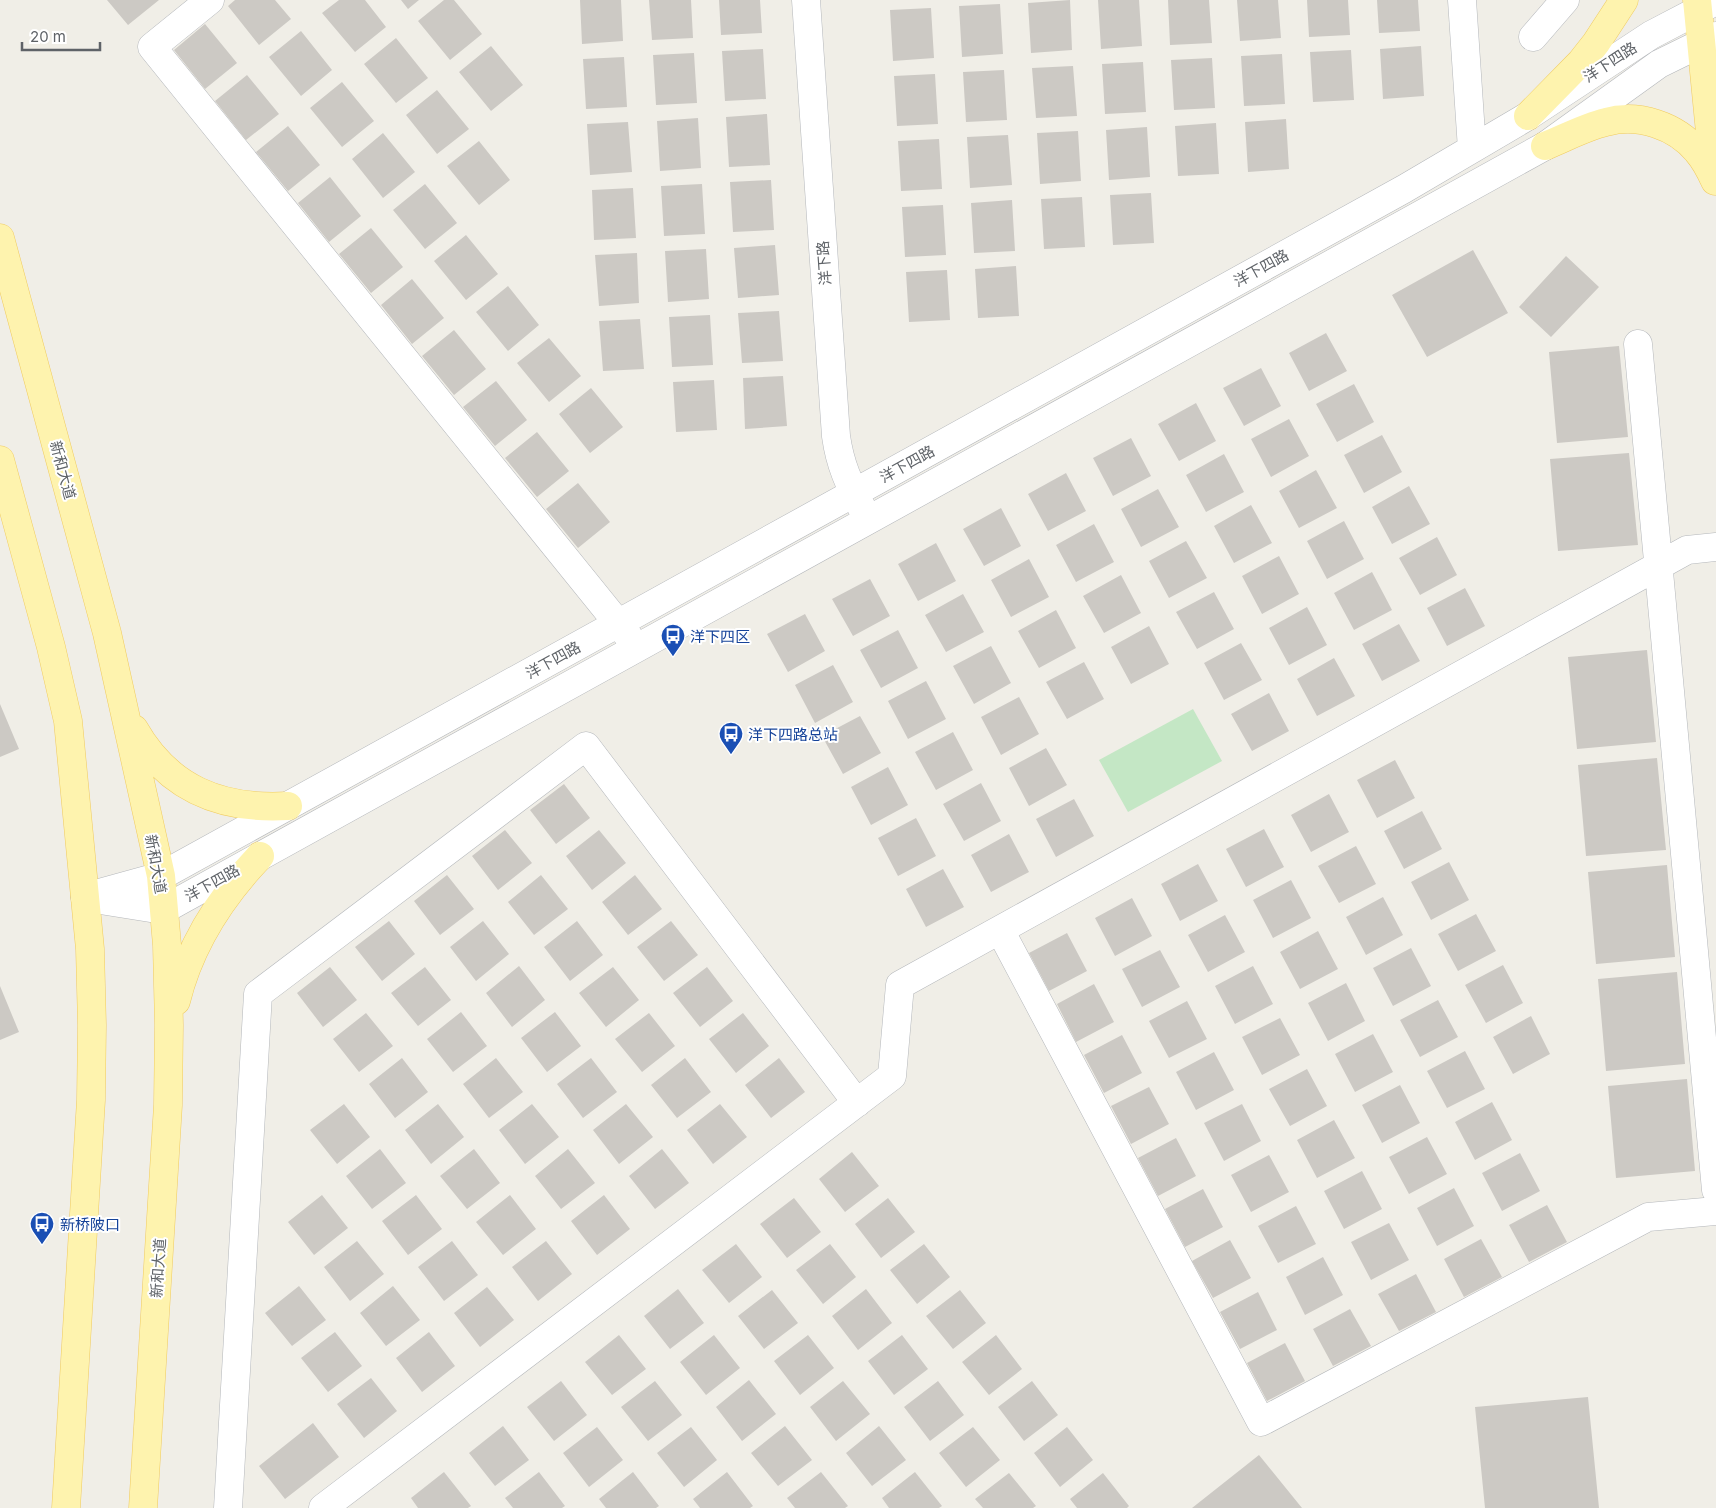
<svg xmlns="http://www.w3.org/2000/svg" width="1716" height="1508" viewBox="0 0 1716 1508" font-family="Inter,'Noto Sans SC',sans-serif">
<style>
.green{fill:#c4e7c5}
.building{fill:#ccc9c4}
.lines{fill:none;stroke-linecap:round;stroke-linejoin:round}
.minor-casing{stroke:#b4b7bb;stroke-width:29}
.major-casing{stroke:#f0cb60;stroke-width:29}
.minor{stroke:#fff;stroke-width:28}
.major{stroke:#fef3ae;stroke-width:28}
.labels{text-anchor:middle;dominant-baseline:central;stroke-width:4;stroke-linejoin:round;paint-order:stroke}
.street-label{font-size:15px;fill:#5e6267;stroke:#fff}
.transit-label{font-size:15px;fill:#164399;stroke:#fff;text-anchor:start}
</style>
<rect width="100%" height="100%" fill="#f0eee7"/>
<path class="green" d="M1193 709 1222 761 1128 812 1099 760Z"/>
<path class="building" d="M107 0H159L128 25Z
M235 0H275L291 19 259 45 228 6Z
M339 0H365L386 27 355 52 322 13Z
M401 0H419L408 9Z
M444 0H454L482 34 450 60 418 21Z
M580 0H621L623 41 582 44Z
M649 0H691L693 38 652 40Z
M719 0H760L762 33 721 35Z
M1070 0 1072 50 1031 53 1028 3Z
M1098 0H1139L1142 46 1101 49Z
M1168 0H1209L1212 43 1170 45Z
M1237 0H1278L1281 38 1240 41Z
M1307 0H1348L1350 35 1309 37Z
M1377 0H1418L1420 31 1379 33Z
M1000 4 1003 54 962 57 959 6Z
M931 8 934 58 893 61 890 10Z
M205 24 237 63 205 89 174 50Z
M301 31 332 70 301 96 269 57Z
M396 38 428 78 396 103 364 64Z
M491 46 523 85 491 111 459 72Z
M1421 46 1424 96 1383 99 1380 49Z
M763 49 766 99 725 101 722 51Z
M1351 50 1354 100 1313 102 1310 52Z
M694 53 697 103 656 105 653 55Z
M1282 54 1285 104 1244 106 1241 56Z
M624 57 627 107 586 109 583 59Z
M1212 58 1215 108 1174 110 1171 60Z
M1143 62 1146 112 1105 114 1102 64Z
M1073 66 1077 116 1036 118 1032 68Z
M1004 70 1007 120 966 122 963 72Z
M935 74 938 124 897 126 894 76Z
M247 75 279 114 246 140 215 101Z
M342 82 374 121 342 147 310 108Z
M437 90 469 129 437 154 406 115Z
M767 114 770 165 729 167 726 117Z
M698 118 701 168 660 171 657 121Z
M1286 119 1289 169 1248 172 1245 122Z
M628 122 632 172 590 175 587 124Z
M1216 123 1219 174 1178 176 1175 126Z
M288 126 320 165 288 191 256 152Z
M1147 127 1150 177 1109 180 1106 130Z
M1078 131 1081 181 1040 184 1037 133Z
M383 133 415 172 383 198 352 159Z
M1008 135 1012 185 970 188 967 137Z
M939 139 942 189 901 191 898 141Z
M479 141 510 180 479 205 447 166Z
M330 177 361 216 329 242 298 203Z
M771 180 774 230 733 232 730 182Z
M425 184 457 223 425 249 393 210Z
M702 184 705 234 664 236 661 186Z
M633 188 636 238 594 240 592 190Z
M1151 193 1154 243 1113 245 1110 195Z
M1082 197 1085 247 1044 249 1041 199Z
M1012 200 1015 251 974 253 971 203Z
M943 205 946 255 905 257 902 207Z
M371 228 403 267 371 293 339 254Z
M466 235 498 274 466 300 434 261Z
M775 245 779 295 738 298 734 248Z
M706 249 709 299 668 302 665 251Z
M1473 250 1508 313 1427 357 1392 295Z
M637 253 639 303 599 306 595 255Z
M1566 256 1599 287 1551 337 1519 307Z
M1016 266 1019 316 978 318 975 269Z
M947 270 950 320 909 322 906 272Z
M412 279 444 318 412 344 381 305Z
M508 286 539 325 508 351 476 312Z
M779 311 783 361 742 363 738 313Z
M710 315 713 365 672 367 669 317Z
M640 319 644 369 603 371 599 321Z
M454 330 486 369 454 395 422 356Z
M1326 333 1347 371 1309 391 1289 353Z
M549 338 581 376 549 402 517 363Z
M1619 346 1628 437 1557 443 1549 352Z
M1261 368 1281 406 1244 426 1223 388Z
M783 376 787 426 745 429 743 378Z
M714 380 717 430 676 432 673 382Z
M496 381 527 420 495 446 463 407Z
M1354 384 1374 422 1337 442 1316 404Z
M591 388 623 427 590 453 559 414Z
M1196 403 1216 441 1179 461 1158 424Z
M1289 419 1309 456 1271 477 1251 439Z
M537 432 569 471 537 497 505 458Z
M1382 435 1402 472 1364 493 1344 455Z
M1131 438 1151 476 1113 496 1093 458Z
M1629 453 1638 545 1558 551 1550 459Z
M1224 454 1244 492 1206 512 1186 475Z
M1316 470 1337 508 1299 528 1279 491Z
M1066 473 1086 511 1048 531 1028 494Z
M578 483 610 522 578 548 546 509Z
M1409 486 1430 524 1392 544 1372 507Z
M1158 489 1179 527 1141 547 1121 509Z
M1251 505 1272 543 1234 563 1214 526Z
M1001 508 1021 546 984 566 963 529Z
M1344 521 1364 559 1327 579 1307 541Z
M1094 524 1114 562 1076 582 1056 545Z
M1437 537 1457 575 1420 595 1399 558Z
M1186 541 1207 578 1169 598 1149 561Z
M936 543 956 581 918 601 898 564Z
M1279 556 1299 594 1262 614 1242 576Z
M1029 559 1049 597 1011 617 991 580Z
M1372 572 1392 610 1354 630 1334 593Z
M1121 575 1141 613 1104 633 1083 596Z
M870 579 890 616 853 636 832 599Z
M1465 588 1485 626 1447 646 1427 608Z
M1214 592 1234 629 1197 649 1176 612Z
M963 594 984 632 946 652 925 615Z
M1307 607 1327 645 1289 665 1269 628Z
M1056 610 1076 648 1039 668 1018 631Z
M805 614 825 651 788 672 767 634Z
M1399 624 1420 661 1382 681 1362 644Z
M1149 626 1169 664 1131 684 1111 647Z
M898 630 918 668 881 688 860 650Z
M1241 643 1262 680 1224 700 1204 663Z
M991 646 1011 683 974 704 953 666Z
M1647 650 1656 742 1577 749 1568 657Z
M1334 658 1355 696 1317 716 1297 679Z
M1084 662 1104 699 1067 719 1046 682Z
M833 665 853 702 815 723 795 685Z
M926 681 946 719 908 739 888 701Z
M1269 693 1289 731 1252 751 1231 714Z
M1019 697 1039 734 1001 755 981 717Z
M0 704 19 749 0 757Z
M860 716 881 753 843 774 822 736Z
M953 732 973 770 936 790 915 752Z
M1046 748 1067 785 1029 806 1009 768Z
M1657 758 1666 850 1586 856 1578 765Z
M1395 760 1415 798 1377 818 1357 780Z
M888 767 908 805 871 825 851 787Z
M981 783 1001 821 964 841 943 804Z
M564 784 590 818 556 844 530 810Z
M1329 794 1349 832 1311 852 1291 815Z
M1074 799 1094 836 1056 857 1036 819Z
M1422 811 1442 849 1404 869 1384 831Z
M916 818 936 856 898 876 878 838Z
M1264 829 1284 867 1246 887 1226 849Z
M505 830 532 863 498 890 472 856Z
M599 830 626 863 592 890 566 856Z
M1009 834 1029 872 991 892 971 855Z
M1356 846 1376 884 1339 903 1318 866Z
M1449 862 1469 900 1431 920 1411 882Z
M1198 864 1218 901 1180 921 1161 884Z
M1667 865 1675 957 1596 964 1588 872Z
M943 869 964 907 926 927 906 889Z
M447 875 474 909 440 935 414 901Z
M541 875 568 909 534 935 508 902Z
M635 875 662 909 628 935 602 902Z
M1291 880 1311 918 1273 938 1253 900Z
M1383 897 1403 935 1366 955 1346 917Z
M1132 898 1152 936 1115 956 1095 918Z
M1476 914 1496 951 1458 971 1438 934Z
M1225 915 1245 952 1208 972 1188 935Z
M389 921 415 954 382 981 355 947Z
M483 921 509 954 476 981 450 947Z
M577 921 603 955 570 981 544 947Z
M671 921 698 955 664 981 637 947Z
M1318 931 1338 969 1300 989 1280 952Z
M1067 933 1087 971 1049 991 1029 953Z
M1411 948 1431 986 1393 1006 1373 968Z
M1160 950 1180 987 1142 1007 1122 969Z
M1503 965 1523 1003 1486 1023 1465 985Z
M519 966 545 1000 512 1027 486 993Z
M1253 966 1273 1004 1235 1024 1215 986Z
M330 967 357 1000 323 1027 297 993Z
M425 967 451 1000 418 1026 391 993Z
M613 967 639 1000 606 1027 579 993Z
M707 967 733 1001 700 1027 673 993Z
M1677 972 1685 1064 1606 1071 1598 979Z
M1346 983 1365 1021 1328 1041 1308 1003Z
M1094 984 1114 1022 1076 1042 1057 1004Z
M0 986 19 1032 0 1040Z
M1438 1000 1458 1037 1420 1057 1400 1020Z
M1187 1001 1207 1039 1169 1058 1149 1021Z
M461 1012 487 1046 453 1072 427 1039Z
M555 1012 581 1046 547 1072 521 1038Z
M366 1013 393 1046 359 1072 333 1039Z
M649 1013 675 1046 642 1072 615 1039Z
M743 1013 769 1046 736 1073 709 1039Z
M1531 1016 1550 1054 1513 1074 1493 1037Z
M1280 1018 1300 1055 1262 1075 1242 1037Z
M1373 1034 1393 1072 1355 1092 1335 1054Z
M1122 1035 1142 1073 1104 1093 1084 1055Z
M1465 1051 1485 1089 1447 1108 1427 1071Z
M1214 1052 1234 1090 1196 1110 1176 1072Z
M402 1058 428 1092 395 1118 369 1084Z
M496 1058 523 1092 489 1118 463 1084Z
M591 1058 617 1092 583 1118 557 1084Z
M685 1058 711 1092 677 1118 651 1085Z
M779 1058 805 1092 771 1118 745 1085Z
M1307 1069 1327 1106 1290 1126 1269 1089Z
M1687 1079 1695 1171 1616 1178 1608 1086Z
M1400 1085 1420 1123 1382 1143 1362 1105Z
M1149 1087 1169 1124 1131 1144 1111 1106Z
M1492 1102 1512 1140 1475 1160 1455 1122Z
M344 1104 370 1137 337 1164 310 1130Z
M438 1104 464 1137 431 1164 405 1130Z
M532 1104 559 1137 525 1164 499 1130Z
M626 1104 653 1137 619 1164 593 1130Z
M720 1104 747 1137 713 1164 687 1130Z
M1242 1104 1261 1141 1224 1161 1204 1123Z
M1334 1120 1355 1158 1317 1178 1297 1140Z
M1427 1137 1447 1174 1409 1194 1389 1157Z
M1176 1138 1196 1176 1158 1196 1138 1158Z
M380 1149 406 1183 372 1209 346 1176Z
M474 1149 500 1183 467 1209 440 1176Z
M568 1149 595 1183 561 1209 535 1176Z
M662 1149 689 1183 655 1209 629 1176Z
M852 1152 879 1186 845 1212 819 1179Z
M1520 1153 1540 1191 1502 1211 1482 1173Z
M1269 1155 1289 1192 1251 1212 1231 1175Z
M1362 1171 1382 1209 1344 1229 1324 1191Z
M1454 1188 1474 1226 1437 1246 1417 1208Z
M1203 1189 1223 1227 1185 1247 1165 1209Z
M322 1195 348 1228 314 1255 288 1222Z
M416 1195 442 1229 408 1255 382 1221Z
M510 1195 536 1229 503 1255 476 1222Z
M604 1195 630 1229 597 1255 571 1221Z
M794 1198 821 1232 787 1258 760 1224Z
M888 1198 915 1232 881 1258 855 1224Z
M1547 1205 1567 1242 1529 1262 1509 1225Z
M1296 1206 1316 1244 1278 1263 1258 1226Z
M1389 1223 1409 1260 1371 1280 1351 1242Z
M1481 1239 1502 1277 1464 1297 1444 1259Z
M1230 1240 1251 1278 1213 1298 1192 1261Z
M357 1241 384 1274 350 1301 324 1267Z
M452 1241 478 1275 444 1301 418 1267Z
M546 1241 572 1274 538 1301 512 1267Z
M736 1244 762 1277 729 1303 702 1270Z
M830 1244 856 1277 823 1304 796 1270Z
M924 1244 950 1277 917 1304 890 1270Z
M1323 1257 1343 1295 1305 1315 1286 1277Z
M1416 1274 1436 1312 1399 1331 1378 1294Z
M299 1286 326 1320 292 1346 265 1313Z
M393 1286 420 1320 386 1346 360 1313Z
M487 1287 514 1320 480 1347 454 1313Z
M678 1289 704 1323 670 1349 644 1316Z
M866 1289 892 1323 858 1350 832 1316Z
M772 1290 798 1323 764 1349 738 1316Z
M960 1290 986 1323 953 1349 926 1316Z
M1258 1292 1277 1330 1240 1349 1220 1312Z
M1350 1309 1371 1346 1333 1366 1313 1329Z
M335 1332 362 1366 328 1392 301 1358Z
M429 1332 455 1366 422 1392 396 1358Z
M619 1335 646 1369 612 1395 585 1362Z
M714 1335 740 1368 706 1395 680 1362Z
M808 1335 834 1368 800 1395 774 1361Z
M902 1335 928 1369 894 1395 868 1361Z
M996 1335 1022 1369 989 1395 962 1362Z
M1285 1343 1305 1381 1267 1401 1247 1363Z
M371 1378 397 1411 364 1438 337 1404Z
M749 1380 776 1414 742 1441 716 1407Z
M561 1381 587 1415 554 1441 527 1407Z
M655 1381 682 1415 648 1441 621 1407Z
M843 1381 870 1414 836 1441 810 1407Z
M938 1381 964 1415 930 1441 904 1407Z
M1032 1381 1058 1415 1024 1441 998 1407Z
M1588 1397 1599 1508H1485L1475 1407Z
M313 1423 339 1457 285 1499 259 1466Z
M503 1426 529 1460 495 1486 469 1453Z
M785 1426 812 1460 778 1486 751 1453Z
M879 1426 906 1460 872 1486 846 1453Z
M597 1427 623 1460 589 1487 563 1453Z
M691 1427 717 1460 684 1487 657 1453Z
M973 1427 1000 1460 966 1487 939 1453Z
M1067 1427 1093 1460 1060 1487 1034 1453Z
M1259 1455 1302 1508H1192Z
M444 1472 471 1506 468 1508H418L411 1498Z
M539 1472 565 1506 562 1508H513L505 1498Z
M633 1472 659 1506 656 1508H606L599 1499Z
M727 1472 753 1506 750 1508H700L693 1499Z
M821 1472 848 1506 845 1508H795L787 1498Z
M915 1472 942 1506 939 1508H889L882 1498Z
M1009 1473 1036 1506 1033 1508H983L975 1499Z
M1103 1473 1129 1506 1127 1508H1077L1070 1499Z"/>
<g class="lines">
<defs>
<path id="minor" d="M210 0 152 47 629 637
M806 0 836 436C840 465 849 484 863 510
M1462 0 1472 149
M1533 37 1565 0
M1638 344 1716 1190
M85 897 161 876 1404 189 1528 116 1651 35 1716 1
M94 899 163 910 1545 146 1659 64 1716 36
M1000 930 1261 1422 1648 1217 1716 1211
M228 1508 258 994 586 746 857 1103
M323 1508 892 1076 900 985 1687 550 1716 547"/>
<path id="major" d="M1697 0 1714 173
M1528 116 1581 62 1596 43 1624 0
M1545 146C1565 138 1585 127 1606 122 1639 113 1676 126 1697 151 1705 160 1710 170 1715 181
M0 238 107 633 161 876 167 945 169 1025 168 1105 143 1508
M0 460 51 647 68 721 90 949 92 1025 91 1100 66 1508
M134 729C168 789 221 810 288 806
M176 1001C190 944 220 898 260 856"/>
</defs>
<use href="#minor" class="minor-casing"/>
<use href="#major" class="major-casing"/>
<use href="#minor" class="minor"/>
<use href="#major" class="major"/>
</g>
<defs>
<symbol id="bus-pin" viewBox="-11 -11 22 30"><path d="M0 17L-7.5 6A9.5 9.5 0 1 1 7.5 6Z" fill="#1a4fb4" stroke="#fff"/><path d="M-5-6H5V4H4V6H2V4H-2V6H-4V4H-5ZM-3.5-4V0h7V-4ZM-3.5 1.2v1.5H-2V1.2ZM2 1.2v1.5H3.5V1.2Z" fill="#fff"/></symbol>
</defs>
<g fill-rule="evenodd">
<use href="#bus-pin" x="659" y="622" width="28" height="38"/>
<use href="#bus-pin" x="717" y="720" width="28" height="38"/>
<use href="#bus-pin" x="28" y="1210" width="28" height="38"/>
</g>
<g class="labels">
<g class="street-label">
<text transform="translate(1610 62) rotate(-33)">洋下四路</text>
<text transform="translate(824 263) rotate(-94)">洋下路</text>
<text transform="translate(1261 268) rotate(-29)">洋下四路</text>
<text transform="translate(907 464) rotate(-29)">洋下四路</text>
<text transform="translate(63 470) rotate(75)">新和大道</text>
<text transform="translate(553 660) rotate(-29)">洋下四路</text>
<text transform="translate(156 864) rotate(80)">新和大道</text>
<text transform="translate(212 883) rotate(-29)">洋下四路</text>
<text transform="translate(158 1268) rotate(-86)">新和大道</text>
</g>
<g class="transit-label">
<text x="690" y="636">洋下四区</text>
<text x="748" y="734">洋下四路总站</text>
<text x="60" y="1224">新桥陂口</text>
</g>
</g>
<path d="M22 42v8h78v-8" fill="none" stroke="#5e6267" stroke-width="2.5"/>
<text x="30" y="42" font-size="15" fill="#5e6267" stroke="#ffffff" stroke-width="4" paint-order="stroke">20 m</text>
</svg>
